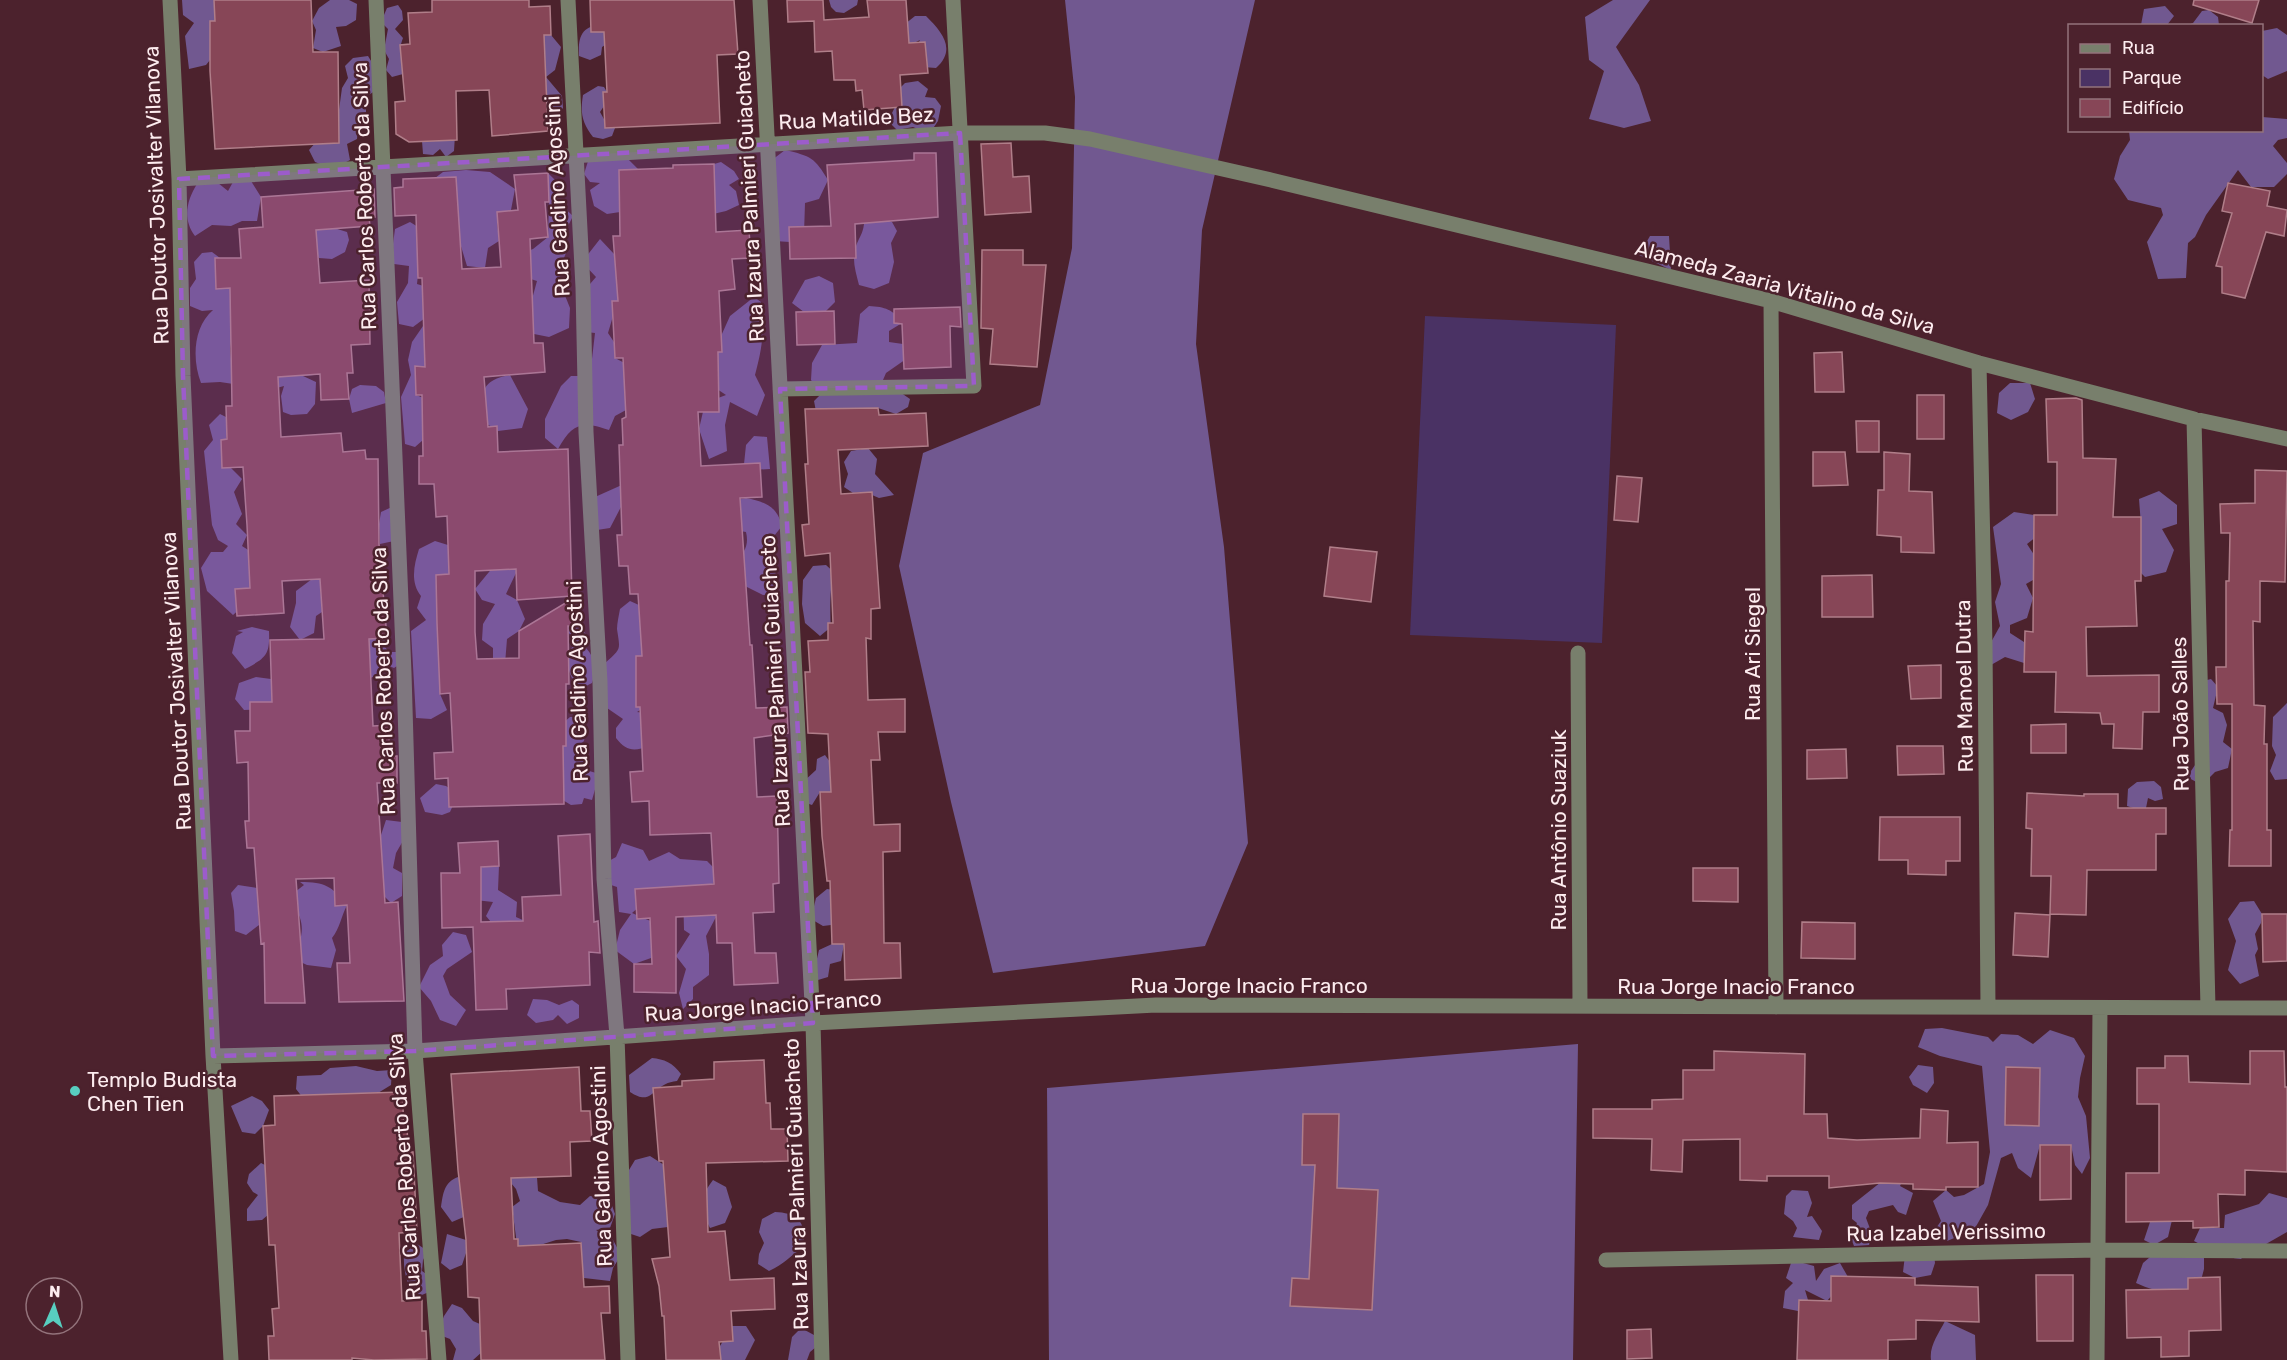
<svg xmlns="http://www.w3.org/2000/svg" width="2287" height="1360" viewBox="0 0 2287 1360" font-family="Rubik,sans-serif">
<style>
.green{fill:#4a3264}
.forest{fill:#715890}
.building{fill:#874657;stroke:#b07e89;stroke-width:1.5}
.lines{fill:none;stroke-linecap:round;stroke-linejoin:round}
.minor{stroke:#787f6c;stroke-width:15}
.marked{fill:#9c5ccb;fill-opacity:0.2;stroke:#9c5ccb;stroke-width:4.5;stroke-dasharray:12 8;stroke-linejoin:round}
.poi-dot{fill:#58cec0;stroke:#4c222d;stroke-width:2}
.labels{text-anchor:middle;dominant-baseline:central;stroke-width:5;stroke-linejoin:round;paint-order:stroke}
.street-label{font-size:21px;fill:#fdecef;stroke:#4c222d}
.poi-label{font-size:21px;fill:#fdecef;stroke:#4c222d;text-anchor:start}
</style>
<rect width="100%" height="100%" fill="#4c222d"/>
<path class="green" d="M1425 316 1616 325 1602 643 1410 635Z"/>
<path class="forest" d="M182 0H223L210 42 214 55 206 65 189 69 185 36 194 23 183 15Z
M330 0H349L357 4 356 20 346 26 336 27 341 46 323 52 313 48 316 30 312 21 319 8Z
M829 0H858L857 5 844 13 836 12 831 7Z
M1065 0H1255L1202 230 1196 344 1224 547 1248 843 1205 946 993 973 951 802 899 566 923 453 1040 405 1072 248 1075 97Z
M1613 0H1650L1616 47 1639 85 1651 121 1624 128 1589 119 1604 71 1589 60 1585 17Z
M398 5 402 11 403 20 395 29 403 38C399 48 400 54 406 64L403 74 392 77 386 70 389 59 384 50 388 29 381 22 387 8Z
M2165 6 2174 16 2167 25H2141L2144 9Z
M2209 10 2218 17 2219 25 2186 26 2193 23 2202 11Z
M915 16H926C942 32 957 49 936 68L923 67 917 46 920 40 914 43 904 44 905 24Z
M604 24 613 40 602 47 601 55 590 60 579 56C578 35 582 26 604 24Z
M2277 28 2287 35V71L2268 79 2262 75V31Z
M544 35H551L561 47 555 70 546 77 562 96 563 108 554 119 546 112 537 67 545 64 538 47Z
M368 56 376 69V90L366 97V119L358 128 357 139 347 144 350 160 333 169 315 162 309 150 338 117 342 88 348 78 345 66 353 58Z
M918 81 928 89 925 97 935 98 941 106 938 121 932 130 922 131 913 127 897 130 888 121 898 101 897 91 905 83Z
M598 86 604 87 610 97 600 112 605 121 615 128 612 136 603 139 593 137C582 123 580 113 583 95Z
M2262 117 2287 119V138L2278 140 2273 146 2287 163V174L2274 187H2251L2238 170 2206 215 2195 237 2188 243 2186 278 2158 279 2147 242 2163 215 2161 208 2128 200 2114 179 2120 156 2130 140 2129 131 2262 130Z
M448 134 455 135 454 151 446 157 440 149 433 155 423 154 422 141 432 137 438 141Z
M785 150C811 156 815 158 828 180L819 199 805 203 804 234 790 242 774 241 772 160Z
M626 157 638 169 629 182 620 212 607 214 594 206 590 190 600 183 590 182 584 174 589 158Z
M721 162 734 171 739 179 729 185 736 191 739 205 726 211 709 215 706 180 714 164Z
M466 170 490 172 515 189 511 210 497 222 499 241 488 248 485 268 467 266 460 243 450 225 458 213 435 178 443 172Z
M548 173 558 183V202L573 216 563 236 569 245 564 258 567 271 558 278 570 308 569 328 549 337 534 334 526 321 537 281 518 275 515 256 533 249 548 237 549 202 543 190Z
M251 181 261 197 257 221H242L231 226 212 225 195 236C182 219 187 200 197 184L218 183 228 191 233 182Z
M871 215 892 222 897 231 891 243 894 262 889 283 874 289 859 285C856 273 852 261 855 249 858 239 863 234 864 224L850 220Z
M410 222 423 230 417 284 430 288 441 306 413 327 399 324 397 302 408 283 409 266 394 264 393 244 395 229Z
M334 228 347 232 349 240 345 252 332 259 319 258C313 248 312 240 316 229Z
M1650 236H1669L1671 270 1639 255Z
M600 239 615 255 616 269 618 299 608 333 614 342 615 358 634 368 626 410 615 416 609 430C581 420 572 424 558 449L545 438V419L561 386 571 376H590L595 333 586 332 584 291 596 277 582 262Z
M212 252 220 258 239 288 230 348 231 359 244 361 240 385 220 382 201 383C192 360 193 327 213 310L202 311 190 306V288L196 279 194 262 202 253Z
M819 276 833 283 835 302 826 311 804 312 792 303 805 280Z
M754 297 761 302C764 333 763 345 755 375L765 395 757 416 730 402 725 425 727 451 709 459 699 429 705 403 726 395 711 385 708 365 730 316Z
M869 306C885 307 893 309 902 323L889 331V342L903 344 909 357 886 373 883 380 877 384 891 386 910 399 908 407 896 414 878 408 875 421 818 422 814 401 821 394 811 380 812 363 822 345 857 343 860 314Z
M423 326H440L416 395 426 399 423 440 415 447 405 444 401 397 411 375 408 360 412 342Z
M315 362 314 375 303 376 316 382 315 404 307 414 291 415 283 412 281 396 284 386 269 390 266 364Z
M510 375 528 409 522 428 498 431 487 424C481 396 477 381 510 375Z
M2010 383H2030L2035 399 2028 412 2011 420 1997 413 1999 393Z
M360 385 376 386 384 392 386 403 352 413 349 399 352 389Z
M220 414 230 419 222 459 242 479 234 492 242 514 236 524 247 535 242 546 256 555 252 598 233 615 207 591 201 568 211 552H223L228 546 218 540 212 525 204 451 213 440 209 425Z
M754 436 767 437 770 469 752 470 744 464 746 445Z
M868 448 877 459 875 474 894 495 879 498 865 492 853 493 844 487 848 474 844 462 851 451Z
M624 484 622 505 610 528 597 530 595 497Z
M2159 491 2177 505V524L2162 529 2174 550 2166 572 2145 577 2126 558 2134 536 2141 525 2139 499Z
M746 498C765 502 777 506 782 526L774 536 767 554 775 565 777 594 763 595 743 585 736 562C745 551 749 545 746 532L733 530 728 502Z
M394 506V541L380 544 379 524 381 512Z
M2014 512 2034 515 2041 533 2027 544 2038 561 2033 580 2026 584 2033 598 2027 618 2010 625V633L2024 642V663L2005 657 1991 665 1990 644 2000 626 1995 602 2001 584 1993 527Z
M435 541 448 545 459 552 443 661 439 665 445 678 440 694 447 710 431 719 416 718 411 631 426 620 417 608 421 596C410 582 414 565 419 549Z
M498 561 515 562 516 573 506 594 517 600 525 619 519 631 507 639 505 664 493 662V648L482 640 483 624 495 604 482 600 475 589Z
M826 565 838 576C836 579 833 581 832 585 830 589 830 621 831 627L820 636 805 623 802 604 803 580 813 566Z
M312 579H320L322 612 316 616 314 633 300 640 290 627 296 603V591Z
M630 601 650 610 645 707 637 712 651 714 649 746C634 752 626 751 616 738V728L623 719 607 708 605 663C622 648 620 650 617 629 617 623 619 615 620 609Z
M579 614 583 621 579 631 584 632 591 639 585 647C595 657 597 670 592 683L582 688C563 676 567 656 576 638L567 632 569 616Z
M252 627 269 631C270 655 266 658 245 669L232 653 236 636 243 632 237 631Z
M382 630 387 638 385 647 389 652H399L400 664 394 668 382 663 376 675 364 682 369 636Z
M256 677 271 679 278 693C271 707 259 710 244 710L235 699 239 683Z
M2211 679 2218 687 2213 708 2223 713 2227 725 2223 742 2232 749 2228 768 2215 772 2202 785 2187 777 2201 756 2199 682Z
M2287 703V779L2275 780 2270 771 2276 755 2272 746 2273 717Z
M570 717H579L586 727 584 741 576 748 586 760V770L596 773V786L592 800 584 798 582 804 571 805 561 799 563 750 559 735 562 724Z
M825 755 830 762 831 792H820L812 805 806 803 803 782 816 770 817 759Z
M2154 781 2161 787 2163 799 2155 801 2148 798 2146 808 2136 809 2127 806 2128 789 2137 782Z
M436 784 446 786 455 792 454 803 450 812 442 815 425 812 420 798Z
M386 820 402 822 404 839 396 853 393 868 402 873V896L391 903 380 892 381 835Z
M622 843 643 850 649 861 669 852 680 859 707 861 719 873C707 892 706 897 716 917L706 936 709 954V975L693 987V999L683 1009 679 993 686 969 676 956 690 934 684 930 683 890 662 887 632 913 655 923 657 940 651 958 634 964 615 950 620 930 631 914 619 912 617 887 608 884 607 862 616 857Z
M499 866 498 890 517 902 516 917 543 929 511 928 507 921 491 922 486 916 493 902 475 900 468 874 483 867Z
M300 882C326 882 331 886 347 905 341 917 340 928 332 938L336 950 331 968 307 965 294 959C302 935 307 926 293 904L295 892 304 885Z
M238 885 257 888 259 925 246 935 235 931 234 911 231 893Z
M827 889 840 891 837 911 831 925 823 926 811 919 816 898Z
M2254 901 2262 914 2261 923 2255 934 2258 949 2255 955 2259 976 2240 984 2228 970 2236 941 2228 919 2240 902Z
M453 932 466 935 472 952 447 969 443 976 450 995 466 1010 456 1026 440 1020 431 1001 419 987 430 965 443 956 442 945Z
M832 944H844L841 961 830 964 828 977 818 980 816 963 819 950Z
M533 999 547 1000 559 1005 572 1000 579 1005V1018L567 1024 558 1015 553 1020 536 1023 527 1015Z
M1942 1028 1988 1037 1993 1042 2001 1034 2018 1035 2033 1044 2050 1030 2074 1038 2085 1056 2080 1078 2078 1097 2086 1116 2090 1158 2082 1174 2075 1165 2071 1145H2040L2031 1178 2018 1168 2012 1153 2001 1158 1988 1205 1974 1230 1947 1241 1934 1231 1941 1221 1933 1201 1946 1190 1954 1197 1964 1195 1984 1184 1990 1152 1982 1066 1940 1056 1918 1047 1925 1029Z
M1578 1044 1573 1360H1049L1047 1088Z
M652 1058C664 1059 673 1063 681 1074L677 1081C652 1083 654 1108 630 1092L629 1075Z
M1918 1065 1933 1067 1934 1083 1927 1093 1913 1085 1909 1077Z
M356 1066 377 1071 392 1070 391 1085 378 1093 303 1098 296 1089 297 1076 321 1075 330 1068Z
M252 1096 262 1101 269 1110 263 1126 255 1134 242 1132 231 1106Z
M650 1156 672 1170 668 1227 652 1229 640 1237 628 1233 629 1170 635 1160Z
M261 1163 271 1168C262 1186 268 1192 275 1209L262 1220 247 1221V1209L258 1195 253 1192 247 1183 249 1174Z
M536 1164 538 1191 560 1202 580 1205 590 1196 610 1200 615 1214 610 1228 596 1230 613 1240 621 1255 613 1268 610 1281 584 1278 579 1257 581 1242 567 1239 556 1240 518 1252 512 1207 520 1201 516 1189 506 1177Z
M458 1177 470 1183 466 1216 452 1222 441 1207C443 1194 444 1182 458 1177Z
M1904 1177 1900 1186 1913 1193 1906 1215 1898 1212 1893 1205 1869 1211 1866 1218 1872 1234 1869 1245 1854 1246 1851 1238 1857 1223 1852 1219V1205L1886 1178Z
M713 1180 726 1187 732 1207 725 1223 710 1228C699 1206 698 1200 713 1180Z
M1792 1190 1808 1191 1812 1203 1807 1217 1812 1216 1822 1231 1819 1240 1793 1237 1797 1228 1793 1221 1784 1214 1786 1196Z
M2269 1193 2287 1198V1232L2266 1244H2255L2241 1259C2224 1258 2209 1249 2194 1241L2200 1228H2224L2225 1215 2259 1204Z
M2160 1208 2172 1220 2168 1237 2154 1245 2144 1240 2150 1222Z
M775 1212C799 1213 807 1223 803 1248 789 1256 785 1264 769 1271L758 1264 759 1254 764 1243 759 1232 762 1219Z
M447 1234 466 1240 467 1250 462 1265 450 1270 441 1263Z
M417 1244 428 1251 423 1260 422 1271 429 1276V1292L417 1297C406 1286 403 1268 404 1253Z
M2157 1251H2204V1269L2199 1288C2177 1295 2157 1293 2136 1283L2143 1263Z
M1934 1254 1935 1263 1931 1275 1915 1278 1903 1272 1905 1255Z
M1792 1260 1814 1266 1816 1281 1824 1269 1840 1263 1848 1277 1827 1301 1805 1290 1808 1300 1798 1311 1783 1308 1785 1291 1793 1283 1786 1278Z
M452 1304 462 1308 473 1321 489 1328 492 1343 473 1360H453L456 1349 450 1339 437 1334 444 1316Z
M1945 1321 1975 1335 1976 1360H1931C1929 1346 1939 1333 1945 1321Z
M732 1326H746L755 1340 745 1360H718L720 1346Z
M801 1328 814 1335 816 1347 810 1352 807 1360H788L792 1337Z"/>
<path class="building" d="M214 0H311L313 52H338L339 143 215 149 210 71V21H215Z
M432 0H529V7L550 6 551 35H544L548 131 492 136 489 90 456 91 457 140 409 142 396 134 395 102 405 101 400 45 410 44 408 13 432 12Z
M590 0H734L738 54 717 55 720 123 605 128 603 92H607L604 32H591Z
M787 0H823L824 20 869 17 867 0H906L909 43 925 42 928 73 900 75 902 107 864 110 862 90 856 91 855 80H834L832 51 815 52 814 21 788 22Z
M2194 0H2259L2252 23 2193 5Z
M1011 143 1013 177 1029 176 1031 212 985 215 981 144Z
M914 153H936L938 217 855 224 856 258 790 259 789 227 831 226 827 165 914 160Z
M714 164 716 232 749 230 751 258 732 259 735 289 719 291 722 352H718L719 412H698L701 466 760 463 762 497 740 498 750 645H752L756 708 787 707 788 733 754 738 757 797 777 796 779 883 773 884 774 912 753 913 755 953H776L778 983 734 985 732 943H717L716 915 676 917V993L634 992V964H652L650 918 637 919 635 889 714 884 711 833 650 835 649 801 632 802 630 772 643 771 640 707H636V656H642L638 594H630L628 566H619L617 535H622L619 445H623L622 419 626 417 623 358H615L612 301H618L613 236H620L619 170 673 168V165Z
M548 173 549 202H545L548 237 530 239 534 343H543L545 372 484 377 488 427 497 426 498 452 568 449 572 596 517 600 516 569 475 571V632L477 659 519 658V631L572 599 573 626H568L569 684H566V746H563L564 804 449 807 448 778 435 779 434 753 453 752 450 693 440 694 437 623 436 575 449 574 447 516 436 517 434 484H419V456H423L422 395H416L415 366 425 367 422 278H418L416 215 395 216 394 188 403 187V179L456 177 462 269 501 267 497 212 518 210 514 175Z
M2228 183 2270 191 2267 206 2287 210 2284 236 2266 232 2245 298 2222 293V267L2216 266 2232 213 2222 211Z
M374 189 375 217H369L370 226 316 230 320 283 369 280 370 344 351 345 353 373H347L349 399 321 400 320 374 278 377 281 437 341 433 343 452 365 450 366 459H378L379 544 387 638 369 639 373 726 389 725V756H397V783H377L385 903 398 902 404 1001 339 1002 337 963H350L347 905 335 906 334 878 296 879 305 1003H265L264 943 261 944 254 848H247L245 821H249L248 762 237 763 235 731H250V702H272L270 640 324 639 320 579 282 581 284 613 237 616 235 589 250 588 247 525 243 467 222 468 221 440 227 439 226 406H232L230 288 216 289 215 258H241L239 229 263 227 261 197Z
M982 250H1023V265H1046L1037 367 990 364 993 329 981 328Z
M960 307 961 327 950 326 951 367 904 369 902 324 894 323V309Z
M834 311 835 344 797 345 796 312Z
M1842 352 1844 392H1815L1814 353Z
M1917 395H1944V439H1917Z
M2076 398 2082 400 2083 458 2116 459 2113 517H2141V581H2135L2137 626 2086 627 2087 676 2159 675V712H2143L2142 749 2113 748 2114 724H2102L2100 713 2055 712 2056 672H2024L2025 631 2033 632 2034 515H2057V462H2048L2046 399Z
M878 408 879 415 926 413 928 446 838 450 841 494 872 492 880 608 871 609V639L866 638 868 700 905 699V732H878L880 760H871L874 825 900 824V851L883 852 884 943H900L901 978 845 980 844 944H832L830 881H827L822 836 820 792H831L828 734 808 733 805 672H810L808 641 828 640V623H833L830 553 805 556 802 525 809 524 805 464H808L805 409Z
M1856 421H1879V452H1857Z
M1813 452H1845L1848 485 1813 486Z
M1884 452 1910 454 1909 491 1932 492 1934 553 1901 552V537L1877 535 1878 490H1884Z
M2255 470 2287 471 2285 582 2260 581V622L2253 621 2254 705 2265 706 2264 744H2267V830H2271V866H2229L2230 830H2232V704H2217L2216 667H2226V581H2229L2230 533H2221L2220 504 2255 503Z
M1617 476 1642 478 1638 522 1614 520Z
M1330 547 1377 552 1371 602 1324 596Z
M1872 575 1873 617H1822V576Z
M1941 665V698L1911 699 1908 666Z
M2066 724V753H2031V725Z
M1897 746H1943L1944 774 1898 775Z
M1846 749 1847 778 1807 779V750Z
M2027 793 2084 796V794H2118V808H2166V834H2156V870H2087L2086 915 2050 914 2051 876H2031L2032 829 2026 828Z
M1880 817H1960V861H1946V875L1908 874V860H1879Z
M590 834 594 922 598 921 600 953 589 952 590 985 506 989 507 1009 476 1010 473 927 442 928 441 873H460L458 843 498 841 499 866 481 867V922L523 921 522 897 561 895 558 836Z
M1693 868H1738V902L1693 901Z
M2015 913 2050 915 2048 957 2013 955Z
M2262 914H2287V961L2263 962Z
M1802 922 1855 923V959L1801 958Z
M1714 1051 1805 1054 1804 1114H1827L1828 1138 1857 1140 1920 1138 1921 1109 1948 1111 1947 1143 1978 1142V1187H1946V1190L1913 1189V1184L1880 1183 1829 1188V1176H1767V1181L1740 1180V1139L1683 1140 1682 1172 1651 1170 1652 1139 1593 1138V1109H1652V1100L1683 1099V1070H1714Z
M2250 1051H2284L2285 1087H2287V1172L2245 1170V1195L2218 1194 2219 1227 2193 1228V1221L2126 1222V1173H2159V1104H2137V1068H2165V1056H2188L2189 1082 2250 1084Z
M764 1060 766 1103H770L771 1129H787L788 1161 706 1163 708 1232 725 1231 730 1280 774 1278 775 1309 731 1311 733 1341 719 1342 721 1360H666L664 1316H662L659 1286 652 1259 670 1257 663 1161H659L653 1088 682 1086V1081L714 1079V1062Z
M579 1067 581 1111H590L592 1141 570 1142 571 1176 511 1178 514 1239H518V1246L581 1243 584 1287 609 1286 610 1313H601L605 1360H481L479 1298 468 1297 466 1240 458 1170 451 1074Z
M2006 1067 2040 1068 2039 1126 2005 1125Z
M402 1092 404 1126 407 1125 408 1152H413L417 1232 399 1233 402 1301 422 1300V1331H426L427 1359 374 1360 352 1358V1360H269L268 1336H274L272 1309 279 1308 275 1245H269L263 1126 275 1125 274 1096Z
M1303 1114H1339L1337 1188 1378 1190 1372 1310 1290 1306 1292 1278 1309 1279 1315 1165H1302Z
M2040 1145H2071V1199L2040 1200Z
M2036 1275H2073V1341H2037Z
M1831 1276 1915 1278V1285L1978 1287 1979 1322 1916 1320V1339L1888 1340V1360H1797L1799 1300 1831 1301Z
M2220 1277 2221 1330 2189 1331V1356L2161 1357V1337L2127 1338 2126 1290 2188 1289V1278Z
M1651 1329 1652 1358 1627 1359V1330Z"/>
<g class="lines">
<path class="minor" d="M170 0 179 179 183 376 213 1056 231 1360
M376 0 404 673 415 1051 439 1360
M568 0 583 287 586 432 600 682 604 879 617 1036 628 1360
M760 0 813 1023 822 1360
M179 179 960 133H1045L1090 139 1271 180 1771 301 1979 363 2194 419 2287 439
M1771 301 1776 1007
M1979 363 1985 645 1988 1007
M780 389 974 386 953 0
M2194 419 2208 1008
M1578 653 1580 1006
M213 1056 415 1051 813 1023 1156 1005 2287 1008
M1606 1260 2098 1250 2287 1251
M2097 1360 2100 1008"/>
</g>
<path class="marked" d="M960 133 974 386 780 389 813 1023 415 1051 213 1056 183 376 179 179Z"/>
<circle class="poi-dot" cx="75" cy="1091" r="6"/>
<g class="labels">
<g class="street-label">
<text transform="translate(856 118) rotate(-3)">Rua Matilde Bez</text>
<text transform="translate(156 195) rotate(-92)">Rua Doutor Josivalter Vilanova</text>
<text transform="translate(364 196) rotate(-92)">Rua Carlos Roberto da Silva</text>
<text transform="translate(557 196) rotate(-93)">Rua Galdino Agostini</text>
<text transform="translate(749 196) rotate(-93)">Rua Izaura Palmieri Guiacheto</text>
<text transform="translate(1785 287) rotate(15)">Alameda Zaaria Vitalino da Silva</text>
<text transform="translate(1752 654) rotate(-90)">Rua Ari Siegel</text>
<text transform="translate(176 681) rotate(-93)">Rua Doutor Josivalter Vilanova</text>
<text transform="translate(383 681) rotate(-92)">Rua Carlos Roberto da Silva</text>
<text transform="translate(577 681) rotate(-92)">Rua Galdino Agostini</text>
<text transform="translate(775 681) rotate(-93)">Rua Izaura Palmieri Guiacheto</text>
<text transform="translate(1964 686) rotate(-91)">Rua Manoel Dutra</text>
<text transform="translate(2180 714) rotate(-91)">Rua João Salles</text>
<text transform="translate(1558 830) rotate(-90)">Rua Antônio Suaziuk</text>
<text x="1249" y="985">Rua Jorge Inacio Franco</text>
<text x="1736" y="986">Rua Jorge Inacio Franco</text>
<text transform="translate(763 1006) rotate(-4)">Rua Jorge Inacio Franco</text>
<text transform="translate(601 1166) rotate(-92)">Rua Galdino Agostini</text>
<text transform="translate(404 1167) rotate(-94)">Rua Carlos Roberto da Silva</text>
<text transform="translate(796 1184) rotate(-92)">Rua Izaura Palmieri Guiacheto</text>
<text transform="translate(1946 1232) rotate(-1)">Rua Izabel Verissimo</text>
</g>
<g class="poi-label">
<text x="87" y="1079">Templo Budista<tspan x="87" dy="24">Chen Tien</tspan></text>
</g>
</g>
<rect x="2068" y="24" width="195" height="108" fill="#4c222d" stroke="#93737b" stroke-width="1.5"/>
<rect x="2080" y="44" width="30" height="9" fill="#787f6c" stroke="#93737b" stroke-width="1.5"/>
<text x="2122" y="54" font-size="18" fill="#fdecef">Rua</text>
<rect x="2080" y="69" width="30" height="18" fill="#4a3264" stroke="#93737b" stroke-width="1.5"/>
<text x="2122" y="84" font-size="18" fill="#fdecef">Parque</text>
<rect x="2080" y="99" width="30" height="18" fill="#874657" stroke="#93737b" stroke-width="1.5"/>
<text x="2122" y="114" font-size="18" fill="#fdecef">Edifício</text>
<g transform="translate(54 1306) rotate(3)"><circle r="28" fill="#4c222d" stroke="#93737b" stroke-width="1.5"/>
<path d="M0-4.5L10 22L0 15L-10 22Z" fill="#58cec0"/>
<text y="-9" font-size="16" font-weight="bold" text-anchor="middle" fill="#fdecef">N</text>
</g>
</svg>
